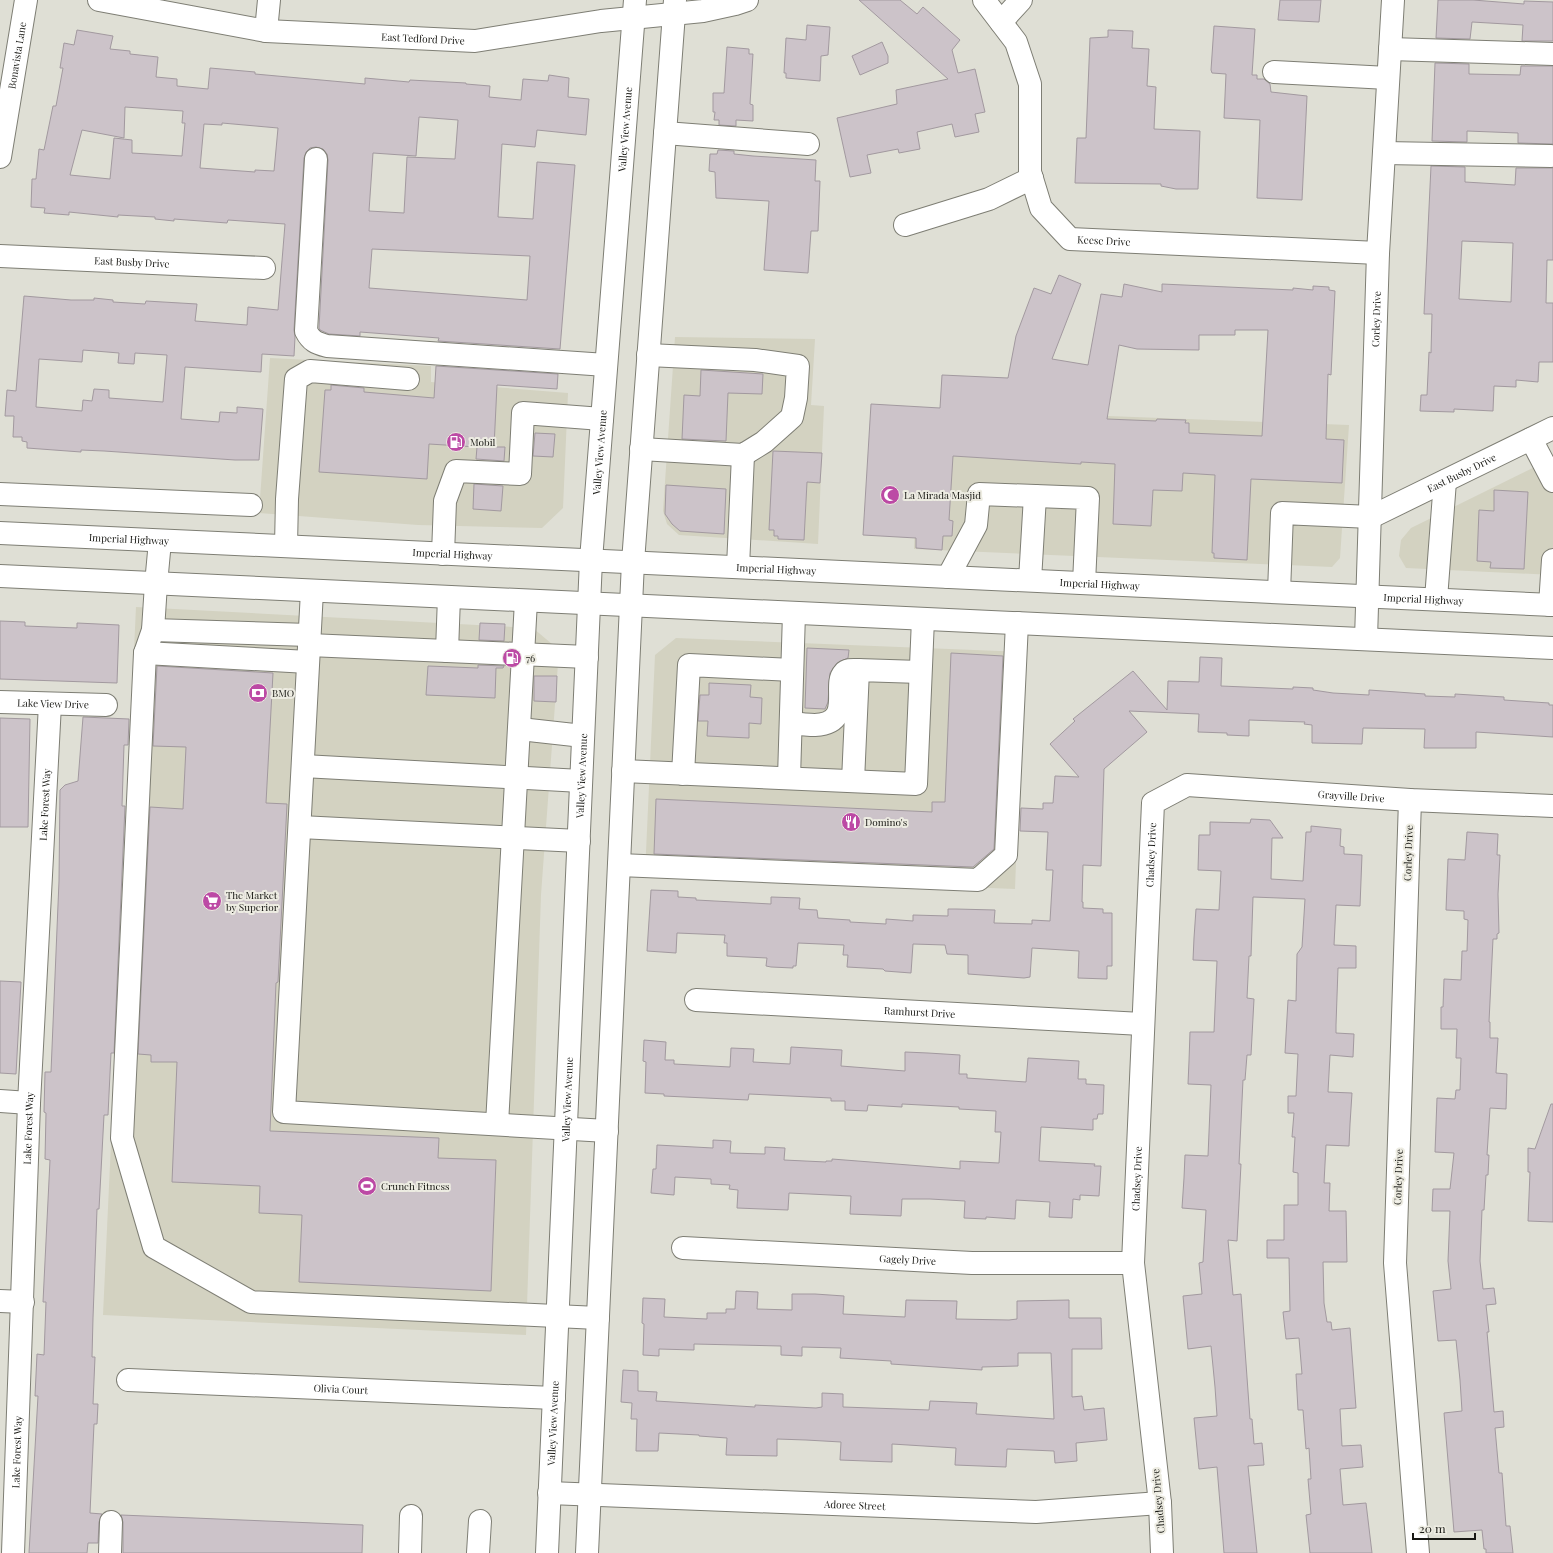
<svg xmlns="http://www.w3.org/2000/svg" width="1553" height="1553" viewBox="0 0 1553 1553" font-family="'Playfair Display',serif">
<style>
.built{fill:#d3d2c1}
.building{fill:#ccc3c9;stroke:#a2999f;fill-rule:evenodd}
.lines{fill:none;stroke-linecap:round;stroke-linejoin:round}
.minor-casing{stroke:#7e7e74;stroke-width:24}
.major-casing{stroke:#7e7e74;stroke-width:24}
.minor{stroke:#fff;stroke-width:22}
.major{stroke:#fff;stroke-width:22}
.labels{text-anchor:middle;dominant-baseline:central;stroke-width:4;stroke-linejoin:round;paint-order:stroke}
.street-label{font-size:10px;fill:#181814;stroke:#edece2}
.poi-label{font-size:10px;fill:#181814;stroke:#edece2;text-anchor:start}
</style>
<rect width="100%" height="100%" fill="#dfdfd5"/>
<path class="built" d="M675 337 815 339 811 405 824 406 818 544 679 535 667 524 663 511Z
M270 358 431 366V382L568 393 563 508 542 528 418 525 259 513Z
M920 409 1349 425 1340 558 1332 567 914 549Z
M1553 458V575L1406 568 1399 556 1401 540 1411 528Z
M136 607 533 628 559 650 541 895 526 1335 103 1315Z
M676 638 1024 652 1015 889 645 874 655 655Z"/>
<path class="building" d="M859 0H900L917 14 923 7 960 40 952 50 958 73 975 69 985 112 975 114 979 132 955 137 952 124 917 132 920 149 899 153 898 149 867 155 871 173 850 177 837 118 897 104 896 90 948 79Z
M1280 0H1321L1319 22 1278 20Z
M1438 0H1473L1524 4V1L1553 2V41H1522L1523 25 1472 22 1470 39 1436 38Z
M807 25 830 27 828 55 821 56 820 81 786 78V73H784L786 38 806 40Z
M1214 26 1255 29 1252 75H1257V79H1264L1270 84 1271 92 1307 96 1302 200 1257 198 1260 120 1224 118 1226 74 1212 73 1211 70Z
M77 30 113 36 110 49 130 51V54L158 57 156 77 177 79V86L208 89 210 68 255 72V74L365 84V78L409 82 410 80 466 83V84L490 86 489 97 521 100 523 79 548 81 549 75 569 78 568 97 589 99 586 135 537 130 535 147 502 144 498 217 533 219 537 162 575 165 560 349 438 341 439 338 360 332V336L329 334 320 330 319 328 328 160 327 154 323 149 316 147 310 148 306 152 304 158 294 330 295 337 294 356 262 354 261 372 185 367 181 419 219 422 220 412 237 413V407L263 409 259 460H235L104 451 81 450V452L27 448V442L22 441V437H13L14 416H5L7 390 16 391 24 296 71 300H94V298L113 300V302L145 304 146 301 197 304 195 321 247 325 248 307 278 310 285 224 228 220 227 223 174 219V221L155 219V217L118 215V217L69 212V215L44 213 45 208 31 207 32 179H36L39 149 44 150 53 106H56L63 68H60L64 43 74 45ZM125 107 183 111 182 123H185L182 156 132 153V140L114 138 110 179 70 175 82 130 124 138ZM419 117 458 120 455 159 407 157 404 213 369 211 373 153 416 156ZM222 123 278 128 274 171 255 170V172L200 168 204 124 222 125ZM372 249 530 256 527 300 369 288ZM83 350 119 353 118 363 134 364 135 353 167 355 163 402 109 398V390L94 389 92 401 83 400 82 411 36 407 39 359 82 362Z
M1108 30 1133 31 1132 48 1149 49 1147 86 1156 87 1154 129 1200 131 1198 189H1176L1161 186V184L1075 183 1077 138H1086L1090 38 1108 37Z
M882 42 888 56V63L860 75 852 56Z
M727 47 749 49V54H753L750 104 753 105V121L736 120V126L719 125V120H714L715 112H713V93H724Z
M1435 63 1469 64V74L1520 75 1521 66H1553V144L1518 143V133L1467 131V142L1432 141Z
M718 150 734 151V154L753 156 816 160 815 181H820L818 231H811L808 273 764 270 769 201 716 198 715 172 709 171 710 154H717Z
M1431 166 1465 167V182L1515 185 1516 168H1553V260H1547L1546 303H1553V362H1539L1538 382 1516 380V387L1494 386 1493 411 1454 409V412L1420 411 1421 395H1427L1429 352 1431 353 1432 314H1424ZM1462 241 1513 243 1511 302 1459 299Z
M1059 275 1081 284 1052 359 1088 365 1101 294 1122 297 1124 284 1162 292V284L1293 290V288L1313 290V286L1329 287V290L1335 291 1331 375 1328 374 1326 439 1344 440 1342 483 1251 479 1247 560 1214 558V553H1212L1215 475 1183 473 1182 491 1153 490 1151 526 1113 524 1115 464 1081 462V464L953 456 949 520 953 521 952 536H943L942 550 916 548V538L863 535 871 404 940 408 942 375 1008 378 1016 336 1034 288 1051 294ZM1235 330H1268L1262 436 1189 433V423H1185L1186 420 1157 419 1156 421 1107 419 1119 345 1137 349 1199 350V335H1235Z
M436 366 558 374 557 389 497 385 494 447H505L504 461 476 459 477 447 429 444 427 479 319 472 325 390H331V385L364 388V392L434 398Z
M701 370 763 374 762 394 728 393 726 441 682 439 684 395 700 396Z
M535 433 555 434 553 457 533 456Z
M773 451 822 453 820 483 807 482 804 540 778 539V536H774V530H769Z
M474 484 503 486 501 511 473 509Z
M666 485 726 489 724 534 680 531 672 524 665 514Z
M1494 490 1528 492 1524 569 1490 568 1491 562 1477 561 1479 510 1494 511Z
M0 621 25 622V626L77 628V623L119 625 117 683 0 679Z
M480 623 505 624 504 641 479 640Z
M807 648 849 650 848 658 837 663 830 673 828 702 825 709 805 708Z
M951 653 1003 656 994 849 973 867 654 854 656 799 932 812V802H945Z
M1200 657 1222 658 1221 686 1293 689V687L1313 688V690L1333 693 1369 695V690L1425 694V696L1455 697V694L1504 697V700L1549 703V705H1553V737L1476 732V748H1424L1425 729 1363 728 1362 744 1312 743V725L1304 724 1305 722 1249 720V736L1227 735V733L1198 732 1199 714 1129 711 1147 732 1104 769 1101 866 1083 865 1082 902H1083V908L1103 909V913H1112V966H1107V979L1078 978 1079 951 1032 948 1030 977 1024 978 968 974V955L947 954 945 945 913 944 911 973 885 971 883 969 847 967 848 955H843L844 945 798 943 796 966H793V968L771 967 766 966 767 958 727 956V943H724L725 935 677 933 676 953 647 951 651 890 678 891V897L696 898V900L771 904V897L800 898 799 909 817 910 818 918 850 920V922L886 924V919L913 921V915L948 916V909H956L995 910 994 923 1032 924V920L1050 921 1053 870H1046L1048 832 1020 831 1021 808 1043 809V803H1053L1055 776 1079 777 1050 744 1075 721 1073 719 1133 671 1167 710 1168 681 1199 682Z
M478 665 504 666 503 668H496L495 698 426 695 428 666 478 668Z
M157 666 273 673 266 803 287 804 278 982 276 983 270 1131 439 1138 438 1158 496 1160 491 1291 299 1282 302 1215 259 1213 260 1186 172 1182 177 1062H151V1055L138 1054 150 807 183 809 186 747 153 746Z
M534 676H557L556 702 534 701Z
M709 683 751 685 750 697 762 698 761 724 749 723V738L707 736 708 721H698L700 695H709Z
M83 717 129 719 128 745H124L122 806H125L114 1053H111L108 1115H104L99 1209H97L93 1318 92 1357H95L93 1404H98L97 1424H94L93 1446 90 1513 102 1514 99 1522 98 1543H88L87 1553H29L38 1396H35L37 1354 44 1355 46 1302H43L50 1160 45 1159 46 1113 44 1112 45 1072H51L59 881 60 790 65 785 78 781Z
M0 718 30 719 28 827H0Z
M1251 819 1270 820 1283 838H1272L1271 879 1303 881 1306 832H1311V826L1341 829 1340 846 1344 847V854L1362 855 1360 906 1336 905 1334 945 1356 946V968H1338L1336 1025V1033L1354 1034 1353 1057 1330 1055 1328 1092 1352 1093 1350 1124 1349 1146 1326 1145 1324 1183H1330L1329 1211H1346L1347 1262H1323L1324 1303 1327 1322H1331L1332 1330 1350 1328 1356 1408 1340 1409 1342 1446 1361 1445 1363 1467 1340 1469 1343 1505 1366 1503 1372 1553H1310L1306 1515 1311 1514 1308 1479H1311L1309 1448 1306 1449 1303 1410H1298L1296 1374H1302L1299 1338 1286 1339 1283 1312 1290 1311 1289 1258H1267V1240H1284V1205H1298V1173L1293 1172 1295 1137H1292L1294 1113H1288V1096H1296L1298 1054 1285 1053 1288 1000 1296 1001 1297 954 1302 947 1305 899 1253 897 1251 956H1249L1247 998 1254 999 1251 1055H1247L1245 1080H1243L1239 1164H1241L1237 1241 1228 1240 1233 1295 1241 1294 1250 1419H1252L1254 1444 1262 1443 1264 1465 1248 1466 1257 1553H1224L1217 1467 1199 1469 1194 1418 1217 1416 1215 1387 1211 1346 1188 1349 1183 1296 1202 1294 1199 1263 1203 1262 1206 1210 1182 1208 1184 1178 1185 1155 1208 1156 1211 1085 1188 1084 1189 1061 1190 1032H1214L1217 961 1193 960 1194 938 1196 909 1219 910 1221 871 1198 870 1199 835H1210V822L1250 823Z
M1467 832 1498 834 1497 855H1500L1498 894 1499 933 1497 934V939H1493L1489 1022H1490V1038H1498L1496 1073 1507 1074 1506 1109 1490 1108 1487 1155H1489L1488 1175H1486L1484 1210H1482L1480 1261 1483 1289 1494 1288 1496 1304 1486 1305 1489 1332H1487L1494 1412 1503 1411 1504 1427 1495 1428 1499 1473H1502L1506 1526H1510L1513 1553H1486V1549H1484L1482 1530 1454 1532 1444 1413 1462 1411 1460 1380 1456 1340 1438 1341 1433 1291 1451 1289 1448 1261 1450 1211H1432L1433 1189H1450L1454 1153 1435 1152 1437 1098 1455 1099 1456 1090H1460L1461 1058H1456L1457 1029H1441V1007H1443L1444 979 1461 980 1462 951H1467L1468 920 1464 919V911L1446 910 1448 859 1465 860Z
M0 981 21 982 16 1074 0 1073Z
M644 1040 666 1042 665 1060H674V1064L730 1067 731 1048 754 1049 753 1062 790 1064 791 1047 842 1050 841 1066 905 1071V1052L928 1053 960 1055 959 1074H967V1078L1026 1082 1028 1058 1079 1061 1078 1079H1086V1084L1104 1085 1103 1114H1098L1097 1119H1093V1130L1041 1127 1039 1161 1095 1164 1094 1166H1101L1099 1196 1080 1195V1200L1073 1199 1072 1218 1049 1217 1050 1202 1016 1200 1015 1219 986 1217V1219L964 1218 965 1201 930 1199H902L901 1216 850 1214 851 1196 789 1193 788 1210 737 1208 738 1190 729 1189 730 1185 711 1184V1179L675 1177 674 1195 651 1193 653 1169H656L657 1145 713 1148V1140L731 1141 730 1153 765 1154V1147L785 1148 784 1160 826 1162V1161H832V1159L960 1169V1161L999 1163 1001 1132H995L996 1111 959 1109V1107L902 1104V1107L868 1105 867 1111 845 1110V1101H831V1098L749 1094 748 1100 664 1096V1094L645 1093 646 1062 643 1061Z
M1551 1104H1553V1222L1528 1221 1530 1172H1528V1148L1535 1149Z
M736 1291 758 1292 757 1309 792 1310V1294H815L844 1296 843 1314 905 1317 906 1300 957 1301 956 1319 1009 1320 1017 1319V1301L1069 1300V1318H1101L1102 1349H1072V1397L1082 1396 1084 1410 1104 1408 1107 1440 1076 1443 1077 1461 1055 1463 1054 1451 1007 1449 1006 1467 955 1465 956 1448 892 1444V1462L840 1460 841 1442 806 1440 777 1439V1456L726 1455 727 1438 699 1436V1435L659 1433 658 1451H636L637 1419H631L632 1403 621 1402 623 1370 638 1371V1391L657 1392 656 1401 755 1407V1405L816 1408 822 1407V1393L843 1394V1407L929 1410 930 1401 977 1403 976 1414 1054 1419 1051 1353H1018V1366L982 1367V1370L891 1364V1361L840 1358 841 1348 802 1347V1356L781 1355V1346L694 1344V1350L659 1349V1356L643 1355 644 1324 642 1323 643 1298 665 1299 664 1317 707 1319V1313H726V1309H735Z
M121 1515 363 1525 362 1553H123V1522Z"/>
<g class="lines">
<defs>
<g id="minor">
<path id="s1" d="M99 0 266 31 475 41 601 21 703 11 735 4 747 0"/>
<path id="s2" d="M984 0 1016 42 1030 84V172L1041 208 1070 239 1378 253"/>
<path d="M1001 22 1021 0"/>
<path d="M266 31 269 0"/>
<path d="M1390 49 1553 54"/>
<path d="M1274 72 1388 78"/>
<path d="M665 133 808 144"/>
<path d="M1384 153 1551 156"/>
<path id="s3" d="M0 157 26 0"/>
<path d="M316 159 306 331C311 341 316 343 327 346L606 365"/>
<path d="M905 225 989 199 1032 178"/>
<path id="s4" d="M0 256 264 268"/>
<path d="M1531 439 1553 481"/>
<path d="M641 449 743 455 764 442 792 417 796 398 798 366 755 360 648 355"/>
<path d="M0 494 251 505"/>
<path d="M286 546 287 499 296 379 310 371 408 379"/>
<path d="M443 554 445 501 456 471 520 474 523 413 602 419"/>
<path d="M738 567 743 455"/>
<path d="M948 577 976 525 979 494 1088 498 1084 583"/>
<path d="M1030 580 1035 496"/>
<path d="M156 584 153 630 145 653 122 1138 154 1247 251 1302 598 1318"/>
<path d="M312 591 284 1112 607 1131"/>
<path id="s5" d="M1279 592 1282 513 1371 517 1553 428"/>
<path d="M1436 599 1445 481"/>
<path d="M1550 605 1553 560"/>
<path d="M153 630 309 635"/>
<path id="s6" d="M1366 639 1378 253 1393 0"/>
<path d="M309 645 587 657"/>
<path d="M447 651 449 597"/>
<path d="M145 653 308 662"/>
<path id="s7" d="M0 702 106 705"/>
<path d="M791 723C799 724 807 725 815 725 855 723 832 685 844 673 847 669 854 670 858 670"/>
<path d="M520 729 583 736"/>
<path d="M303 766 581 781"/>
<path d="M623 771 916 784 923 619"/>
<path d="M683 774 689 665 792 670"/>
<path d="M789 778 794 613"/>
<path d="M853 781 858 670 920 672"/>
<path d="M1410 800 1395 1263 1418 1553"/>
<path d="M300 827 579 841"/>
<path d="M619 865 978 880 1006 855 1017 623"/>
<path id="s8" d="M696 1000 1142 1024"/>
<path d="M0 1101 29 1103"/>
<path d="M497 1124 526 601"/>
<path id="s9" d="M683 1248 972 1263H1133"/>
<path d="M0 1301 23 1302"/>
<path id="s10" d="M128 1380 554 1398"/>
<path id="s11" d="M549 1493 1036 1512 1160 1503"/>
<path id="s12" d="M13 1553 29 1103 50 704"/>
<path d="M110 1553 111 1522"/>
<path d="M410 1553 411 1516"/>
<path d="M478 1553 480 1521"/>
<path id="s13" d="M1162 1553 1160 1503 1133 1263 1153 803 1187 785 1410 800 1553 806"/>
</g>
<g id="major">
<path id="s14" d="M0 533 1553 605"/>
<path d="M0 576 1553 648"/>
<path d="M156 584 160 541"/>
<path id="s15" d="M547 1553 591 560 635 0"/>
<path d="M587 1553 633 562 675 0"/>
</g>
</defs>
<use href="#minor" class="minor-casing"/>
<use href="#major" class="major-casing"/>
<use href="#minor" class="minor"/>
<use href="#major" class="major"/>
</g>
<defs>
<symbol id="fuel-disc" viewBox="-11 -11 22 22"><circle r="9.5" fill="#bc4aa5" stroke="#edece2"/><path d="M-5.5-6h7V0h2V4h1.3V-2.5L3-4.5l.8-.8L6-3V5H2.5V1h-1V6h-7ZM-4.2-4.7v3.2H.2V-4.7Z" fill="#fff"/></symbol>
<symbol id="mosque-disc" viewBox="-11 -11 22 22"><circle r="9.5" fill="#bc4aa5" stroke="#edece2"/><path d="M3.5-4.9A6 6 0 1 0 3.5 4.9A5 5 0 1 1 3.5-4.9Z" fill="#fff"/></symbol>
<symbol id="bank-disc" viewBox="-11 -11 22 22"><circle r="9.5" fill="#bc4aa5" stroke="#edece2"/><path d="M-6-4H6V4H-6ZM0-2.3a2.3 2.3 0 1 0 0 4.6a2.3 2.3 0 1 0 0-4.6Z" fill="#fff"/></symbol>
<symbol id="restaurant-disc" viewBox="-11 -11 22 22"><circle r="9.5" fill="#bc4aa5" stroke="#edece2"/><path d="M-5-6h1v4h1v-4h1v4h1v-4h1v5L-1.5 .5V6h-2V.5L-5-1ZM5-6V6H3V1.5H1.5Q1.5-4 5-6Z" fill="#fff"/></symbol>
<symbol id="supermarket-disc" viewBox="-11 -11 22 22"><circle r="9.5" fill="#bc4aa5" stroke="#edece2"/><path d="M-6-5.5h2.5l.6 2H6L4.5 2H-2.5L-4.4-4H-6ZM-1.5 3.2a1.3 1.3 0 1 0 .1 0ZM3 3.2a1.3 1.3 0 1 0 .1 0Z" fill="#fff"/></symbol>
<symbol id="stadium-disc" viewBox="-11 -11 22 22"><circle r="9.5" fill="#bc4aa5" stroke="#edece2"/><path d="M0-5a6.5 5 0 1 0 0 10a6.5 5 0 1 0 0-10ZM-3.5-1.8h7v3.6h-7Z" fill="#fff"/></symbol>
</defs>
<g fill-rule="evenodd">
<use href="#fuel-disc" x="445" y="431" width="22" height="22"/>
<use href="#mosque-disc" x="879" y="484" width="22" height="22"/>
<use href="#fuel-disc" x="501" y="647" width="22" height="22"/>
<use href="#bank-disc" x="247" y="682" width="22" height="22"/>
<use href="#restaurant-disc" x="840" y="811" width="22" height="22"/>
<use href="#supermarket-disc" x="201" y="890" width="22" height="22"/>
<use href="#stadium-disc" x="356" y="1175" width="22" height="22"/>
</g>
<g class="labels">
<g class="street-label">
<text stroke="none"><textPath href="#s1" startOffset="327">East Tedford Drive</textPath></text>
<text stroke="none"><textPath href="#s3" startOffset="103">Bonavista Lane</textPath></text>
<text stroke="none"><textPath href="#s15" startOffset="1426">Valley View Avenue</textPath></text>
<text stroke="none"><textPath href="#s2" startOffset="299">Keese Drive</textPath></text>
<text stroke="none"><textPath href="#s4" startOffset="132">East Busby Drive</textPath></text>
<text stroke="none"><textPath href="#s6" startOffset="320">Corley Drive</textPath></text>
<text stroke="none"><textPath href="#s15" startOffset="1102">Valley View Avenue</textPath></text>
<text stroke="none"><textPath href="#s5" startOffset="269">East Busby Drive</textPath></text>
<text stroke="none"><textPath href="#s14" startOffset="129">Imperial Highway</textPath></text>
<text stroke="none"><textPath href="#s14" startOffset="453">Imperial Highway</textPath></text>
<text stroke="none"><textPath href="#s14" startOffset="777">Imperial Highway</textPath></text>
<text stroke="none"><textPath href="#s14" startOffset="1101">Imperial Highway</textPath></text>
<text stroke="none"><textPath href="#s14" startOffset="1425">Imperial Highway</textPath></text>
<text stroke="none"><textPath href="#s7" startOffset="53">Lake View Drive</textPath></text>
<text stroke="none"><textPath href="#s15" startOffset="778">Valley View Avenue</textPath></text>
<text stroke="none"><textPath href="#s13" startOffset="955">Grayville Drive</textPath></text>
<text stroke="none"><textPath href="#s12" startOffset="749">Lake Forest Way</textPath></text>
<text transform="translate(1408 853) rotate(-88)">Corley Drive</text>
<text stroke="none"><textPath href="#s13" startOffset="700">Chadsey Drive</textPath></text>
<text stroke="none"><textPath href="#s8" startOffset="224">Ramhurst Drive</textPath></text>
<text stroke="none"><textPath href="#s15" startOffset="454">Valley View Avenue</textPath></text>
<text stroke="none"><textPath href="#s12" startOffset="425">Lake Forest Way</textPath></text>
<text transform="translate(1398 1177) rotate(-88)">Corley Drive</text>
<text stroke="none"><textPath href="#s13" startOffset="376">Chadsey Drive</textPath></text>
<text stroke="none"><textPath href="#s9" startOffset="225">Gagely Drive</textPath></text>
<text stroke="none"><textPath href="#s10" startOffset="213">Olivia Court</textPath></text>
<text stroke="none"><textPath href="#s15" startOffset="130">Valley View Avenue</textPath></text>
<text stroke="none"><textPath href="#s12" startOffset="101">Lake Forest Way</textPath></text>
<text transform="translate(1158 1501) rotate(-95)">Chadsey Drive</text>
<text stroke="none"><textPath href="#s11" startOffset="306">Adoree Street</textPath></text>
</g>
<g class="poi-label">
<text x="470" y="442">Mobil</text>
<text x="904" y="495">La Mirada Masjid</text>
<text x="526" y="658">76</text>
<text x="272" y="693">BMO</text>
<text x="865" y="822">Domino's</text>
<text x="226" y="895">The Market<tspan x="226" dy="12">by Superior</tspan></text>
<text x="381" y="1186">Crunch Fitness</text>
</g>
</g>
<path d="M1413 1533v6h62v-6" fill="none" stroke="#181814" stroke-width="2"/>
<text x="1419" y="1533" font-size="12" fill="#181814" stroke="#edece2" stroke-width="3" paint-order="stroke">20 m</text>
</svg>
